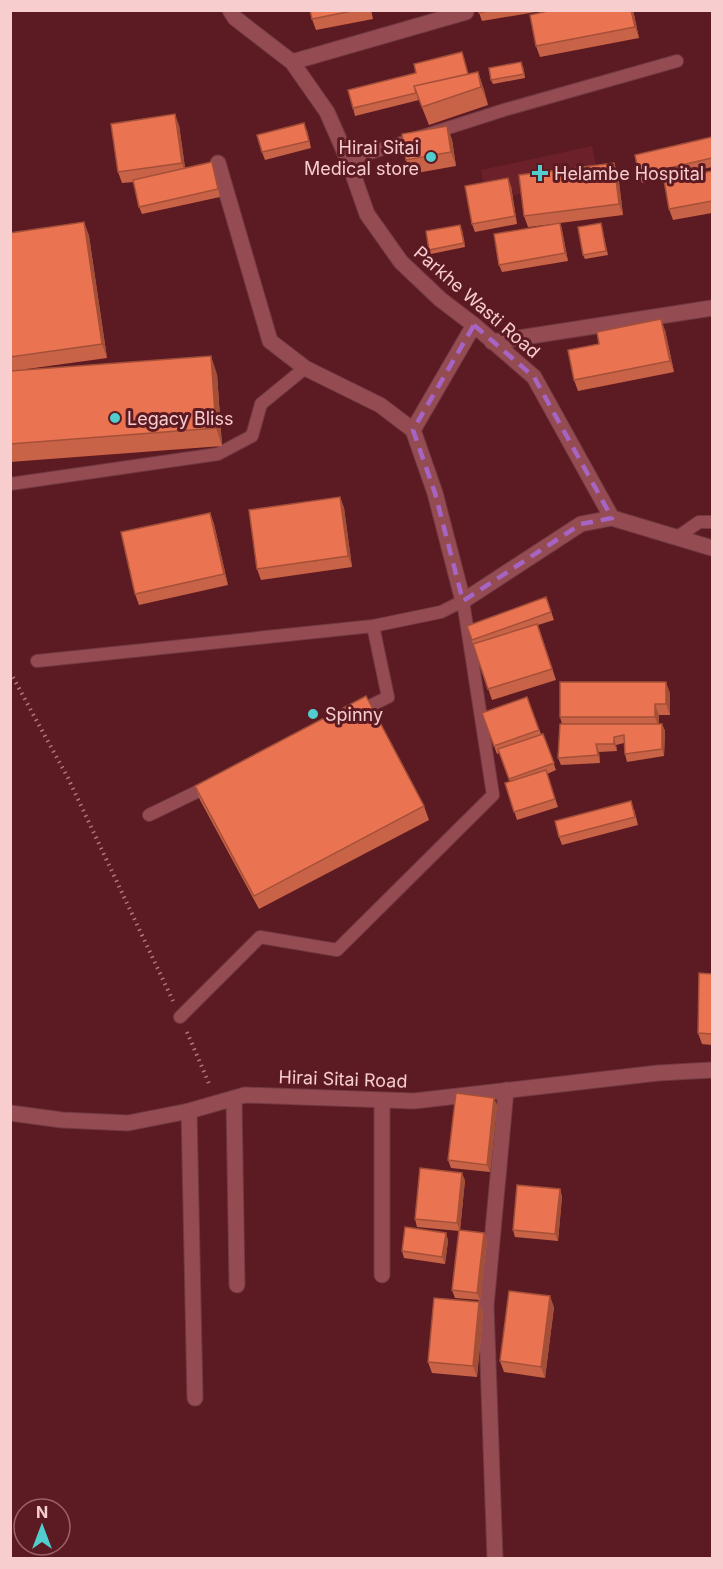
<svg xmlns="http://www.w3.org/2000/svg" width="723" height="1569" viewBox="0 0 723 1569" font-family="Inter,sans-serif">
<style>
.built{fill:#6b202a}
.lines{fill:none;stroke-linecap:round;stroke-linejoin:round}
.service-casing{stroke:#723942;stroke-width:14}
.minor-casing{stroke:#723942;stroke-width:17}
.path{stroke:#ae787d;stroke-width:4;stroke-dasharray:1.5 4.5;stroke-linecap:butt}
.service{stroke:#944c52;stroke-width:12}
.minor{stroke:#944c52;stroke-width:15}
.wall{fill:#c96347}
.shaded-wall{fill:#a45039}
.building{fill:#ea7352;stroke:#a45039;stroke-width:1.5}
.marked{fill:none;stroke:#a664c4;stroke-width:4.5;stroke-dasharray:12 8;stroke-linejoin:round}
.poi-dot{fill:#52cdce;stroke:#5c1a23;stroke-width:2}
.labels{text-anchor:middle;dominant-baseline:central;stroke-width:6;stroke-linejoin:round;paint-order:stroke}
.poi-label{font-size:18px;fill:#f7cdce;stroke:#5c1a23;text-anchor:start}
.street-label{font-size:18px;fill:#f7cdce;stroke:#5c1a23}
</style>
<rect width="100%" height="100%" fill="#5c1a23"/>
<path class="built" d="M592 146 599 177 487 201 481 170Z"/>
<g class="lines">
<defs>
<path id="service" d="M348 160 504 110 677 61
M10 484 218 454 252 436 261 404 305 368
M679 536 699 522H712
M37 661 373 626 441 612 463 601 493 795 337 950 260 937 180 1017
M358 712 388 697 373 626
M149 815 211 785"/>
<path id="minor" d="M230 10 235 18 292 62 327 112 348 160 367 214 401 262 440 299 474 325 534 377 612 518 712 548
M292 62 466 12
M218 163 270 341 305 368 380 405 413 430 435 493 463 601 581 524 612 518
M492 342 712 308
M413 430 474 325
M234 1099 237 1285
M189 1111 195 1398
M10 1113 62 1120 128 1123 189 1111 245 1095 414 1101 658 1073 712 1070
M382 1275V1102
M495 1558 486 1306 506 1090"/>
</defs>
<use href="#service" class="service-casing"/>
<use href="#minor" class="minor-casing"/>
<path class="path" d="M10 672 68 778 173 1001
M187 1032 210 1086"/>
<use href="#service" class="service"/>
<use href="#minor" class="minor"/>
</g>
<path class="wall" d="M310 10H371L373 19 316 30 312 19Z
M478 10H542V11L482 21Z
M633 10 639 38 540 57 536 46Z
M462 52 468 74 478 72 484 90 488 105 429 125 419 100 355 116 353 108 416 73Z
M523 66 525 78 493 84 491 80Z
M179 125 185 168 212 162 214 170 220 197 142 214 139 207 134 182 122 183 118 172Z
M447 126 452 140 456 166 411 174 406 160Z
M307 130 311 148 265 160 262 152Z
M712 137V167L642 183 639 175Z
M614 163 618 174 623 215 560 223 562 230 568 261 502 272 499 265 554 224 528 227 524 216Z
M712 171V213L673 220 669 209Z
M511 186 517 224 475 232 472 224Z
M84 222 89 236 107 358 27 369 217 374 222 446 10 462V233Z
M602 227 608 255 585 259 583 255Z
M462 229 465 247 431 254 429 250Z
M665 330 674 372 578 391 574 380Z
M340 497 344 508 352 567 261 580 257 569Z
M210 513 214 524 228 585 139 605 135 594Z
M546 597 554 620 538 625 556 680 492 700 467 626Z
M670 693V715H659V724H662L665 731 664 756 627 762 625 754 624 743 616 745 617 751 599 752 600 763 561 765 558 758 562 724 560 717Z
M527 697 541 734H543L556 770 547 774 558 807 517 820 505 783 510 782 499 753 497 754 482 713Z
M195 786 424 806 429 820 259 909 200 800Z
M634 809 638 825 562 845 559 837Z
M712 974V1045L702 1044 698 1033Z
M497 1105 490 1172 451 1168 448 1160Z
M465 1180 460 1230 484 1233 487 1241 480 1300 455 1298 452 1290 459 1231 417 1227 415 1219Z
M560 1189 562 1197 558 1241 515 1237 513 1230Z
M446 1233 448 1241 445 1264 404 1258 402 1251Z
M479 1302 483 1313 477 1377 432 1373 428 1362Z
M554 1307 545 1378 504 1372 500 1361Z"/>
<path class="shaded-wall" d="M631 10H633L639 38 635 27Z
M478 72 484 90 488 105 481 87Z
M175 114 179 125 186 174 182 163Z
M447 126 452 140 456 166 451 152Z
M614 163 618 174 623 215 619 204Z
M508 178 511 186 517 224 515 216Z
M84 222 89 236 107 358 102 344Z
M560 223 562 230 568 261 565 253Z
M661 319 665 330 674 372 670 361Z
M211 356 217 374 222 446 216 428Z
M340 497 344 508 352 567 348 556Z
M210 513 214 524 228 585 224 574Z
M666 682 670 693V715L666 704Z
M655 704 659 715V728L655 717Z
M662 724 665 731 664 756 662 749Z
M614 737 616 745 617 751 614 744Z
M596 744 599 752 600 763 598 755Z
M494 1098 497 1105 490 1172 487 1165Z
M462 1173 465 1180 460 1231 457 1223Z
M560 1189 562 1197 558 1241 555 1234Z
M446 1233 448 1241 445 1264 442 1257Z
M484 1233 487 1241 480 1300 477 1293Z
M550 1296 554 1307 545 1378 541 1367Z
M479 1302 483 1313 477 1377 473 1366Z"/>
<path class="building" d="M310 10H357L312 19Z
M478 10H495L479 13Z
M552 10H631L635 27 536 46 530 15Z
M462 52 468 74 414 86 416 93 353 108 348 90 416 73 414 64Z
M521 62 524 74 491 80 489 68Z
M478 72 481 87 422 107 414 86Z
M175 114 182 163 118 172 111 124Z
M304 123 309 141 262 152 257 135Z
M447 126 451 152 406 160 402 134Z
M712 137V158L639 175 635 155Z
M212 162 218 189 139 207 133 180Z
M614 163 619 204 524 216 519 175Z
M712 171V201L669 209 664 180Z
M508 178 515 216 472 224 465 186Z
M84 222 102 344 10 357V233Z
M560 223 565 253 499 265 494 234Z
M601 223 606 251 583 255 578 227Z
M460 225 464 243 429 250 426 231Z
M661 319 670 361 574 380 568 350 599 344 597 332Z
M211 356 216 428 10 444V371Z
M340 497 348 556 257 569 249 510Z
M210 513 224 574 135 594 121 532Z
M546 597 551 612 472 640 467 626Z
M537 624 552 669 488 689 473 644Z
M560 682H666V704H655V717H560Z
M366 696 424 806 254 896 195 786Z
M527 697 539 730 494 746 482 713Z
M560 724H662V749L625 754 624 735 614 737V744H596L598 755 558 758Z
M543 734 554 763 509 779 498 749Z
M546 770 555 799 514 812 505 783Z
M631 801 635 817 559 837 555 821Z
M699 973 712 974V1034L698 1033Z
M456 1093 494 1098 487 1165 448 1160Z
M420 1168 462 1173 457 1223 415 1219Z
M517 1185 560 1189 555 1234 513 1230Z
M405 1227 446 1233 442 1257 402 1251Z
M459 1230 484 1233 477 1293 452 1290Z
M509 1291 550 1296 541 1367 500 1361Z
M434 1298 479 1302 473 1366 428 1362Z"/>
<path class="marked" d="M474 325 534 377 612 518 581 524 463 601 435 493 413 430Z"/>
<g class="poi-dot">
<circle cx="431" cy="157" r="6"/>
<path d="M537 164h6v6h6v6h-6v6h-6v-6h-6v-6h6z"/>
<circle cx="115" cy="418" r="6"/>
<circle cx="313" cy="714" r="6"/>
</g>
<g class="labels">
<g class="poi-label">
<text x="419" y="147" text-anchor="end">Hirai Sitai<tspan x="419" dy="21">Medical store</tspan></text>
<text x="554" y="173">Helambe Hospital</text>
<text x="127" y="418">Legacy Bliss</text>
<text x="325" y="714">Spinny</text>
</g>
<g class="street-label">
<text transform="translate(477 302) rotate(41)">Parkhe Wasti Road</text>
<text transform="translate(343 1079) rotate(2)">Hirai Sitai Road</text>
</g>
</g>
<rect width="723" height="1569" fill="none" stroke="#f7cdce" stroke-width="24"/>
<g transform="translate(42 1527)"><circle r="28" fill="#5c1a23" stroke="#9a6267" stroke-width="1.5"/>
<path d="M0-4.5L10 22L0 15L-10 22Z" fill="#52cdce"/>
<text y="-9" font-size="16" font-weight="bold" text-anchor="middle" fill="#f7cdce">N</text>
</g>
</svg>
